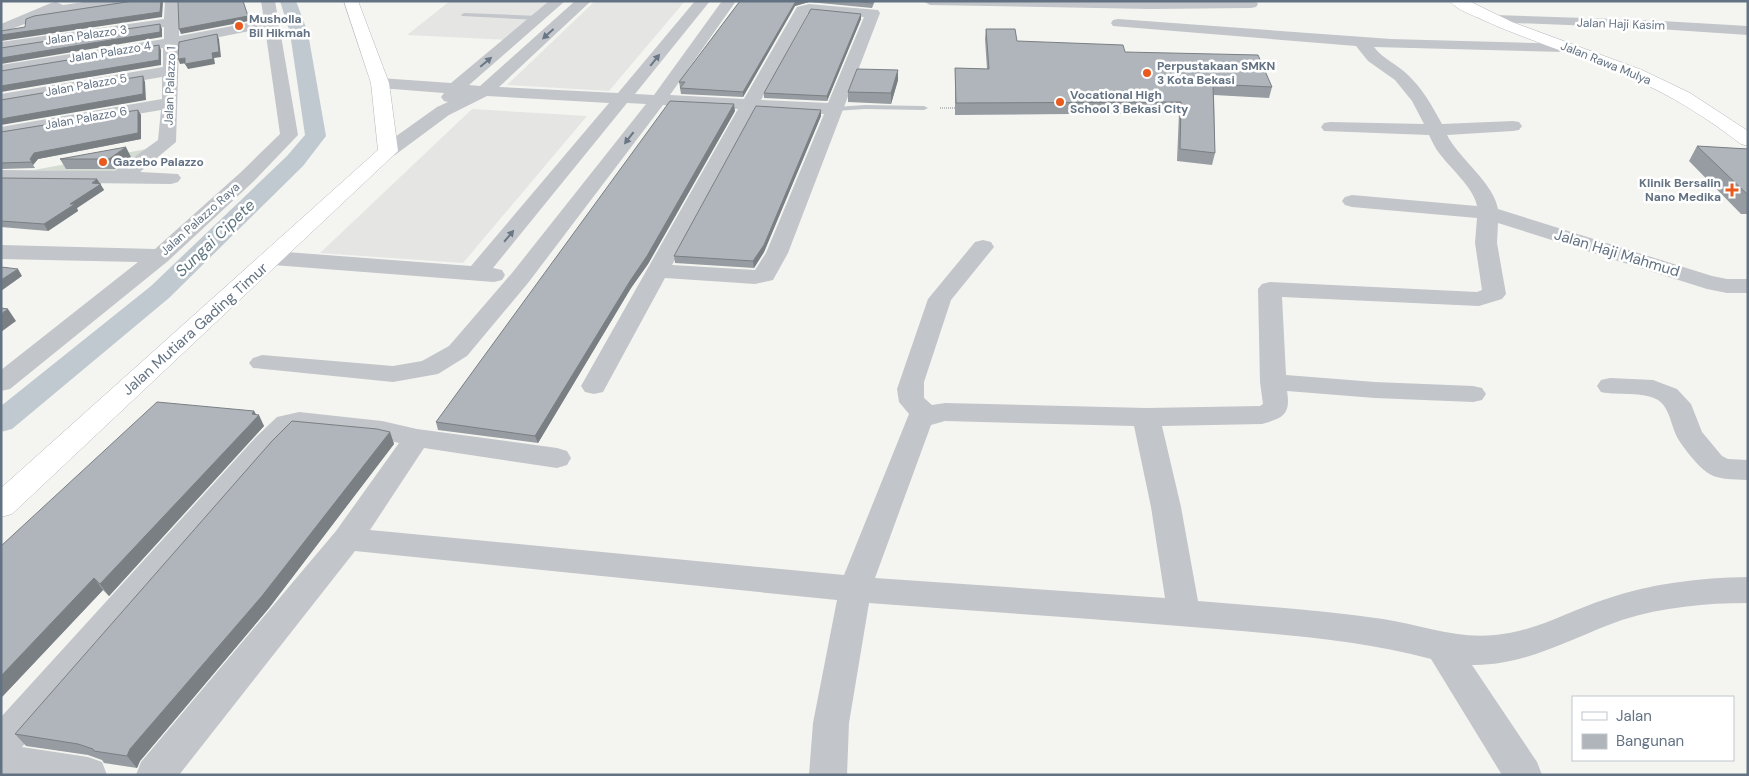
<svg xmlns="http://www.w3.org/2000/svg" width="1749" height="776" viewBox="0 0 1749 776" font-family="'DM Sans',sans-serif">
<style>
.built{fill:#e5e6e4}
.green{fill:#d5dcd1}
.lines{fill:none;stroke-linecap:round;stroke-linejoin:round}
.canal{fill:#c0c9cf;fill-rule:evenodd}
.secondary-casing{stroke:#b4b9be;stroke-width:1}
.path{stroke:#bebfc1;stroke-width:2;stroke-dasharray:1 1;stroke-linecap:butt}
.service{fill:#c2c5c9;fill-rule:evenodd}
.minor{fill:#c2c5c9;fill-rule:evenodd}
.secondary{fill:#fff;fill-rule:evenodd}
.wall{fill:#969ca1}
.shaded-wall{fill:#7a7f83}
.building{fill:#afb5bb;stroke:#7a7f83}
.oneway{fill:#687686}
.poi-dot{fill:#e85a1d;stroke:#fff;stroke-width:2}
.labels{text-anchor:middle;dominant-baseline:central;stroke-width:5;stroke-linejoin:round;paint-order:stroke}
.far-poi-label{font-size:12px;font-weight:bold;fill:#637283;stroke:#fff;text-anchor:start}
.far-street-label{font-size:12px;fill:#637283;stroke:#fff}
.street-label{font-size:15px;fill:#637283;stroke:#fff}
.water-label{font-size:16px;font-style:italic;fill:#5e7580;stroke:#fff}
</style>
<rect width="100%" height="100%" fill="#f4f5f0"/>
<path class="built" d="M450 1H549L509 40 407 35Z
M595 1H685L609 91 507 85Z
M472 109 587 116 463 263 320 253Z"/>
<path class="green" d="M152 148 120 172 34 170Z"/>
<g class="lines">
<path class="canal" d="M280 1H296L308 33 326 136 303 166 169 298 12 429 1 432V406L151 286 287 156 305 135 290 33Z"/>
<defs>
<path id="secondary" d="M344 1H358L389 83 398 151 12 514 1 517V488L378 150 371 83Z
M1450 1H1469L1512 22 1642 70 1690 93 1748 131V146L1741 144C1707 118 1671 95 1631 78 1582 56 1531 42 1483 20 1473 15 1456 10 1450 1Z"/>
</defs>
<use href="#secondary" class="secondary-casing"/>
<path class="path" d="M940 108H955"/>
<path class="service" d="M464 13 539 16 542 18 539 20 462 16 461 15Z
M865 105 924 106 928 108 924 110 865 109 835 111 831 109 835 107Z"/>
<path class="minor" d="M91 1H129L122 5 43 17 1 33V24L51 3 56 2 63 5Z
M165 1H179V36L264 20 261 1H275L298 135 254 181 168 261 10 389 1 391V370L138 262 1 259V245L155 249 240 173 280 134 265 28 179 45 176 142 140 172 178 174 181 178 178 182 171 184 1 182V170L115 171 158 140 161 110 1 137V127L162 99V77L1 104V94L163 67V48L1 75V65L164 39V27L1 52V42L164 19Z
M549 1H565L469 85 480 86 575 1H591L499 87 618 93 695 1H710L635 94 654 95 722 1H736L670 95 744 99 797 7 809 4 878 10 880 13 788 253 773 280 755 284 665 278 603 392 594 394 585 392 581 386 738 109 663 105 528 283 467 356 438 374 393 382 253 368 249 363 253 358 262 355 393 366 422 361 449 346 512 273 646 104 627 103 493 268 502 270 505 275 502 280 494 282 273 265 265 263 262 258 265 253 273 251 471 266 609 103 487 96 449 115 395 155 388 157 381 155 379 151 381 147 437 107 448 102 444 101 441 97 444 93 380 88 374 87 372 83 374 79 380 78 451 83ZM808 13 864 17 828 103 761 100ZM755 110 824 114 766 253 755 270 672 265Z
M923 1H1256L1258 4 1256 7 1251 8 1150 9 930 5Z
M1494 15 1644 20 1748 26V35L1644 28 1489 22 1487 19 1489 16Z
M1118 19 1391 39 1570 44 1573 47 1570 50 1565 52 1374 47C1383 59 1397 64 1408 75 1423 89 1432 106 1442 124L1513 121 1519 122 1522 126 1519 130 1513 131 1447 135C1460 160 1493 182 1498 209L1712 276 1727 279H1748V293H1727L1707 289 1498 223 1497 243 1506 294 1502 299 1479 306 1282 297 1286 375 1375 382 1473 386 1482 388 1486 394 1482 400 1473 402 1375 398 1287 391C1291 415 1283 418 1262 424L1162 426 1181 507 1198 601C1260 606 1322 610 1383 619 1421 625 1455 639 1495 635 1534 632 1569 611 1606 599 1652 583 1699 578 1748 577V603C1706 603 1663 607 1622 620 1573 637 1527 666 1472 665L1537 762 1542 775H1502L1431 659C1361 640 1288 635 1217 629 1101 619 985 612 869 603L849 723 847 775H809L813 723 837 600 355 551 179 775H136L141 762 336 531 399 443 382 439 299 430 296 431 276 451 22 747 88 757 102 762 107 775H1V717L256 437 277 417 299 412 382 421 417 429 557 448 567 451 571 458 567 465 557 468 424 448 370 530 844 575 909 414 899 402 897 389 928 299 975 242 983 240 991 242 994 247 951 300 924 382V398L932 405 945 403 1146 408 1260 406 1263 404 1260 382 1258 289 1262 284 1270 282 1477 292 1482 290 1475 243 1477 218 1352 207 1345 205 1342 201 1345 197 1352 195 1477 206C1474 188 1450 168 1439 153 1435 148 1432 141 1429 135L1324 131 1321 127 1324 123 1330 122 1424 124 1412 101 1395 80 1368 61 1356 46 1113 26 1111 23 1113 20ZM945 421 1134 426 1151 507 1165 598 875 578 931 425Z
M1610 378 1653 380 1677 389 1691 404 1702 432 1722 456 1728 459 1748 460V480C1715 479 1709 479 1688 453 1683 446 1677 439 1674 430 1670 419 1668 407 1658 400 1642 391 1619 396 1601 392L1597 386 1601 380Z"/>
<use href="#secondary" class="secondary"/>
</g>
<path class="wall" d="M740 1H875L872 8 809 2 795 6 743 97 681 94 680 88 681 87H680L679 82Z
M861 14V19L827 101 764 98V93Z
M986 29 1017 41 1125 52 1272 87 1269 98 1214 95 1215 153 1212 165 1177 161 1179 113 955 115V68L987 69 985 39Z
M898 70V80L891 104 848 102V92Z
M138 110 141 115V139L38 159 33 165 35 168 1 169V132Z
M735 111 648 264 631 288 538 443 438 430 436 422Z
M821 116 764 252 754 268 675 263 674 256Z
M1697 146 1748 149V214H1741L1689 161Z
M131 157 114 169H66L60 159Z
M1 178 97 179 104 190 77 208 78 211 48 231 1 227Z
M254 411 264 426 109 596 103 590 1 698V546Z
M390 432 394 444 269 608 140 761 137 768 104 763 102 760 88 755 26 746 15 734Z"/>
<path class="shaded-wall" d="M161 1 163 2 162 17 1 41V35Z
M243 1 249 21 181 34 179 29Z
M795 1H809V2L795 6 743 97V92Z
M861 14V19L827 101V96Z
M160 24 162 29V37L1 64V58Z
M217 34 219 39 221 57 214 58 215 64 188 69 185 64 212 53Z
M159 45 161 50V65L1 92V86Z
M185 58 187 63 180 64 178 59Z
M898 70V80L891 104V93Z
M143 76 145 82 146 100 1 125V119Z
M734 104 735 111 648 264 631 288 538 443 535 436Z
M138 110 141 115V139L38 159 33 165 30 159 34 153Z
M821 110V116L764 252 754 268 753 261Z
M126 147 131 157 114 169 109 159Z
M97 179 104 190 77 208 78 211 48 231 44 224 70 204Z
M18 269 22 276 1 291V280Z
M8 309 16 321 1 332V314Z
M254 411 257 417 259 415 264 426 109 596 100 584Z
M390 432 394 444 269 608 140 761 137 768 127 756 130 749Z
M94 578 103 590 1 698V676Z"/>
<path class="building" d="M133 1H161L160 12 1 35V31L25 27 26 19 34 16Z
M178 1H243L248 16 179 29Z
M740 1H796L743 92 680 88 685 82H679Z
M852 1H873L872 3Z
M811 9 861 14 827 96 764 93Z
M160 24V32L1 58V48Z
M986 29H1015L1017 41 1123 45 1125 52 1258 55 1272 87 1213 84 1215 153 1180 149 1181 102 956 103 955 68 989 69Z
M217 34 219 52 212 53 213 59 185 64V58L178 59 179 42Z
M159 45V60L1 86V71Z
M857 69 898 70 891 93 848 92Z
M143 76V94L1 119V100Z
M670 101 734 104 647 256 630 281 535 436 436 422Z
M756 106 821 110 764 245 753 261 674 256Z
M138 110V133L34 153 30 159 32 162 1 163V132Z
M1697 146 1748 149V195Z
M126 147 109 159H60Z
M1 178 97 179 92 183 101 184 70 204H75L44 224 1 221Z
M1 267 18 269 1 280Z
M1 308 8 309 1 314Z
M157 402 254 411 252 414 259 415 100 584 94 578 1 676V546Z
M292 421 377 429 390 432 262 596 130 749 127 756 94 751 93 749 78 744 15 734 272 441Z"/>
<defs><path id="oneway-solid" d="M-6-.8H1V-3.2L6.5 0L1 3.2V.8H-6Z" transform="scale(1.25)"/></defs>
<g class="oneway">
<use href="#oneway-solid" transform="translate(548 34) rotate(138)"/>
<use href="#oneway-solid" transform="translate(655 60) rotate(-51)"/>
<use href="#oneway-solid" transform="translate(486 62) rotate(-40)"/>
<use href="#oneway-solid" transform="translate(629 138) rotate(128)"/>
<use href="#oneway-solid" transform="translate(509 236) rotate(-50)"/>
</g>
<g class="poi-dot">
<circle cx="239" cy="26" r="5"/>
<circle cx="1147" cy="73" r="5"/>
<circle cx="1060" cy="102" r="5"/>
<circle cx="103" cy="162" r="5"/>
<path d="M1729.5 182.5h5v5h5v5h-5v5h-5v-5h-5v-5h5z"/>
</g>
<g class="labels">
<g class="far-poi-label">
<text x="249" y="19">Musholla<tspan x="249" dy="14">Bil Hikmah</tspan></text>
<text x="1157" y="66">Perpustakaan SMKN<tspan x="1157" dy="14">3 Kota Bekasi</tspan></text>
<text x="1070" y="95">Vocational High<tspan x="1070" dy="14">School 3 Bekasi City</tspan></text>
<text x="113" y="162">Gazebo Palazzo</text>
<text x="1721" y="183" text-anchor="end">Klinik Bersalin<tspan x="1721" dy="14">Nano Medika</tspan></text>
</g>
<g class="far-street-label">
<text transform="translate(1621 24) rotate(2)">Jalan Haji Kasim</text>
<text transform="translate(86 35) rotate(-8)">Jalan Palazzo 3</text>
<text transform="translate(110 52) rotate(-9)">Jalan Palazzo 4</text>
<text transform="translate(1606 63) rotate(22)">Jalan Rawa Mulya</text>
<text transform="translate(86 85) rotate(-10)">Jalan Palazzo 5</text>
<text transform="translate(170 86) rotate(-88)">Jalan Palazzo 1</text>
<text transform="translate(86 118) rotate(-10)">Jalan Palazzo 6</text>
<text transform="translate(200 219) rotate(-42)">Jalan Palazzo Raya</text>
</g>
<g class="street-label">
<text transform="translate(1617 253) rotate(17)">Jalan Haji Mahmud</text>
<text transform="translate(195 329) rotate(-42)">Jalan Mutiara Gading Timur</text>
</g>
<g class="water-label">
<text transform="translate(215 238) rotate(-44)">Sungai Cipete</text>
</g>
</g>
<rect width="1749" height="776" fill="none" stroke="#637283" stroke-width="5"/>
<rect x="1572" y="696" width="162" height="65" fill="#ffffff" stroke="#c1c7cd"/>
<rect x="1582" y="712" width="25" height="8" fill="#ffffff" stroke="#c1c7cd"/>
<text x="1616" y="721" font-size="15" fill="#637283">Jalan</text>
<rect x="1582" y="734" width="25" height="15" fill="#afb5bb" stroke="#c1c7cd"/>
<text x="1616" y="746" font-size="15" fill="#637283">Bangunan</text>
</svg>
